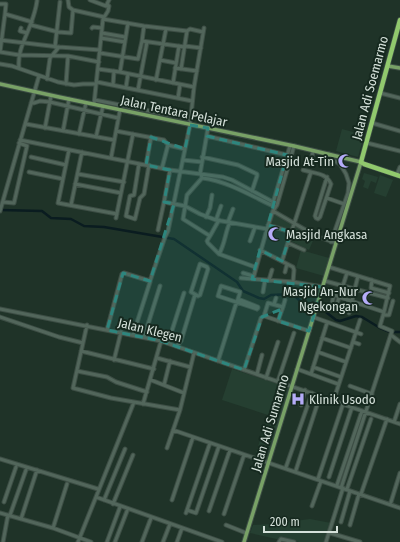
<svg xmlns="http://www.w3.org/2000/svg" width="400" height="542" viewBox="0 0 400 542" font-family="'Fira Sans Condensed',sans-serif">
<style>
.built{fill:#253f31}
.lines{fill:none;stroke-linecap:round;stroke-linejoin:round}
.canal{stroke:#0a1c20;stroke-width:2.5}
.minor-casing{stroke:#3d4e45;stroke-width:5}
.major-casing{stroke:#3d4e45;stroke-width:5.5}
.highway-casing{stroke:#3d4e45;stroke-width:6}
.minor{stroke:#52665b;stroke-width:3}
.major{stroke:#78a166;stroke-width:3.5}
.highway{stroke:#91c96d;stroke-width:4.5}
.marked{fill:#2d867e;fill-opacity:0.2;stroke:#2d867e;stroke-width:3;stroke-dasharray:8 5;stroke-linejoin:round}
.labels{text-anchor:middle;dominant-baseline:central;stroke-width:4;stroke-linejoin:round;paint-order:stroke}
.street-label{font-size:13px;fill:#d5e1da;stroke:#16291f}
.poi-label{font-size:13px;fill:#d5e1da;stroke:#16291f;text-anchor:end}
</style>
<rect width="100%" height="100%" fill="#1f3328"/>
<path class="built" d="M342 129 364 135 358 157 336 151Z
M364 173 378 177 376 183 371 181 368 189 363 187 365 181 362 179Z
M380 175 393 180 386 197 374 193Z
M273 211 294 223 291 232 269 224Z
M295 225 315 236 309 250 291 241Z
M301 250 329 258 324 276 296 268Z
M232 369 290 388 267 460 255 456 268 415 222 400Z
M310 519 331 523 326 542H299L282 538 281 540 250 533 253 525 272 524Z"/>
<g class="lines">
<path class="canal" d="M0 210 42 211 51 218 71 219 84 226 104 227 174 239 237 282 243 291 259 298 264 299 271 295 293 294 300 301 322 309 336 320 340 321 356 316 362 317 380 328 390 332H400"/>
<defs>
<path id="minor" d="M68 0 69 7 73 10 104 17
M90 0 106 6 109 0
M0 4H6L5 14
M103 19 144 26 187 31
M31 25 58 32 71 33 73 10
M21 28 20 31 27 33
M92 28 93 27 102 28
M102 33 125 37
M101 38 125 42
M0 40 59 47 100 50
M142 41 144 26
M185 46 201 48
M55 47 60 2
M0 52 19 55 68 56 99 62
M0 52 5 14 32 22
M100 53 138 59 142 41 185 47
M160 60 176 63
M0 64 12 66 58 82 74 85 83 84H96
M19 68C17 51 26 38 31 23 34 15 36 8 37 1
M175 68 197 71
M98 69 120 72 194 87
M181 69 187 31 190 29 203 32
M120 72 128 23
M47 79 50 58 59 47
M156 80 166 29
M97 82 192 101
M173 83 179 46
M66 84 68 56
M113 85 114 71
M126 87 128 74
M138 90 147 42
M380 93 400 98
M178 98 180 85
M95 100 190 119
M31 103H34L40 101 50 102 118 118
M94 104 103 19 108 11 109 6 108 5
M372 123 400 131
M26 124 114 140
M45 128 51 96
M63 131 69 99
M116 131 164 140 168 145 185 149
M79 134 86 103
M207 136 287 155
M96 137 103 106
M20 140 170 170 223 177 232 180 273 202
M367 143 400 151
M69 150 58 203 117 214
M329 154V158L340 164 346 174 349 183 348 193 331 242
M31 157 66 165
M202 157 238 165 257 174V176L252 191
M111 158 120 110
M183 160 202 162
M311 162 313 151
M139 164 134 195 130 196 126 216 135 219 140 198 144 194 149 165
M146 165 151 137
M162 168 168 145
M170 170 164 202 185 206 200 214 216 220 267 229
M303 170 311 172
M29 172 63 179
M398 172 400 167
M78 174 124 182
M200 174 208 128
M201 174 202 178 187 195 183 219 210 236 207 241 208 243 219 254 255 267
M202 178C227 181 250 195 273 206
M75 184 121 193
M327 198 344 204
M3 202 14 203 27 146 19 143
M273 203 290 146
M71 205 82 152
M0 211 39 76
M273 211 316 236 336 243
M206 217 210 208 212 195
M116 218 133 134
M216 220 221 206
M228 222 233 209
M268 225 291 232
M158 230 164 202
M210 236 219 220
M250 241 255 227
M288 243 304 250
M260 250 293 267 294 270 293 282
M219 254C225 244 225 233 230 222
M282 261 311 172C320 174 327 175 331 184L320 217 318 219 316 218 315 216 327 177
M200 264 207 267 208 269 200 295 198 296 191 292Z
M329 267 390 286 384 312
M285 272 287 264
M243 273 253 276
M241 278 293 282 323 287
M253 279 267 229 273 211 277 205 294 146
M269 280 272 270
M372 280 371 288 389 293
M325 281 388 298
M322 288 339 297 384 312 380 326 392 331 341 488
M263 292 265 280
M334 294 331 308 335 310 347 273
M238 299 258 307V308L257 309
M274 304 276 298
M337 304 350 307
M363 305 367 293
M283 307 285 300
M0 309 161 341 400 424
M349 313 358 276
M383 315H389L393 301
M264 316 309 331
M0 317 59 337 83 343
M313 317 361 334
M87 325 73 388 111 398 180 410
M107 330 122 274 124 273 150 281 165 237 168 231 190 125 194 87 204 28
M133 335 150 282
M391 335 400 342
M144 337 160 286
M322 338 351 348
M353 342 359 344
M168 343 184 293
M177 346 181 341 195 295
M81 351 154 369
M318 352 346 362
M157 358 190 367
M114 360 121 332
M218 361 235 307C237 302 239 297 240 292L221 286 218 296 257 309
M313 367 341 377
M297 369 338 384
M244 370 261 318 264 316 268 303 283 307 278 321
M77 371 107 377 116 382 147 392
M257 374 262 355
M311 374 327 323
M266 378 278 342
M151 380 184 393
M278 381 294 333
M164 385 170 361
M350 386 372 394
M334 399 360 320
M143 404 161 341
M301 405 305 390
M394 422 400 404
M173 430 400 508
M167 448 180 410 194 353
M0 459 98 489
M286 467 312 393
M296 470 320 396
M329 477 352 407
M318 479 343 404
M337 485 362 411
M347 489 371 419
M361 494 387 419
M96 497 222 542
M104 500 125 449
M172 500 193 437
M4 502 16 467
M391 502 400 473
M113 504 133 455
M312 506 321 481
M187 510 196 513 219 446
M209 511 230 450
M0 513 53 528 91 542
M186 513 210 443
M224 514 244 455
M10 515 26 470
M21 519 37 470
M341 522 350 491
M226 525 246 533
M350 525 359 494
M53 528 67 484
M330 533 360 542
M3 542 8 515
M78 542 134 402
M107 542 120 507
M115 542 127 511
M142 542 151 518
M163 542 170 524
M177 542 182 528
M279 542 281 539 294 542
M326 542 343 488"/>
<path id="major" d="M388 66 400 68
M0 84 59 97 294 146 361 162 244 542"/>
<path id="highway" d="M361 162 400 20
M361 162 364 164 400 176"/>
</defs>
<use href="#minor" class="minor-casing"/>
<use href="#major" class="major-casing"/>
<use href="#highway" class="highway-casing"/>
<use href="#minor" class="minor"/>
<use href="#major" class="major"/>
<use href="#highway" class="highway"/>
</g>
<path class="marked" d="M190 125 208 128 207 136 287 155 268 225 291 232 282 261 260 250 252 279 323 287 309 331 278 321 282 309 262 317 244 370 161 341 107 330 123 273 150 281 174 204 164 202 170 170 146 165 151 137 185 149Z"/>
<defs>
<symbol id="mosque-bare" viewBox="-9 -9 18 18"><path d="M3.5-4.9A6 6 0 1 0 3.5 4.9A5 5 0 1 1 3.5-4.9Z" fill="#b5acf8" stroke="#16291f" stroke-width="2.5" paint-order="stroke"/></symbol>
<symbol id="hospital-bare" viewBox="-9 -9 18 18"><path d="M-5-5h3v3.5h4V-5h3V5h-3V1.5h-4V5h-3Z" fill="#b5acf8" stroke="#16291f" stroke-width="2.5" paint-order="stroke"/></symbol>
</defs>
<g fill-rule="evenodd">
<use href="#mosque-bare" x="335" y="151" width="20" height="20"/>
<use href="#mosque-bare" x="265" y="224" width="20" height="20"/>
<use href="#mosque-bare" x="359" y="288" width="20" height="20"/>
<use href="#hospital-bare" x="288" y="389" width="20" height="20"/>
</g>
<g class="labels">
<g class="street-label">
<text transform="translate(370 88) rotate(-75)">Jalan Adi Soemarmo</text>
<text transform="translate(174 111) rotate(12)">Jalan Tentara Pelajar</text>
<text transform="translate(150 330) rotate(14)">Jalan Klegen</text>
<text transform="translate(270 423) rotate(-73)">Jalan Adi Sumarmo</text>
</g>
<g class="poi-label">
<text x="334" y="161">Masjid At-Tin</text>
<text x="286" y="234" text-anchor="start">Masjid Angkasa</text>
<text x="358" y="291">Masjid An-Nur<tspan x="358" dy="15">Ngekongan</tspan></text>
<text x="309" y="399" text-anchor="start">Klinik Usodo</text>
</g>
</g>
<path d="M264 526v6h73v-6" fill="none" stroke="#d5e1da" stroke-width="2"/>
<text x="270" y="526" font-size="12" fill="#d5e1da" stroke="#16291f" stroke-width="3" paint-order="stroke">200 m</text>
</svg>
